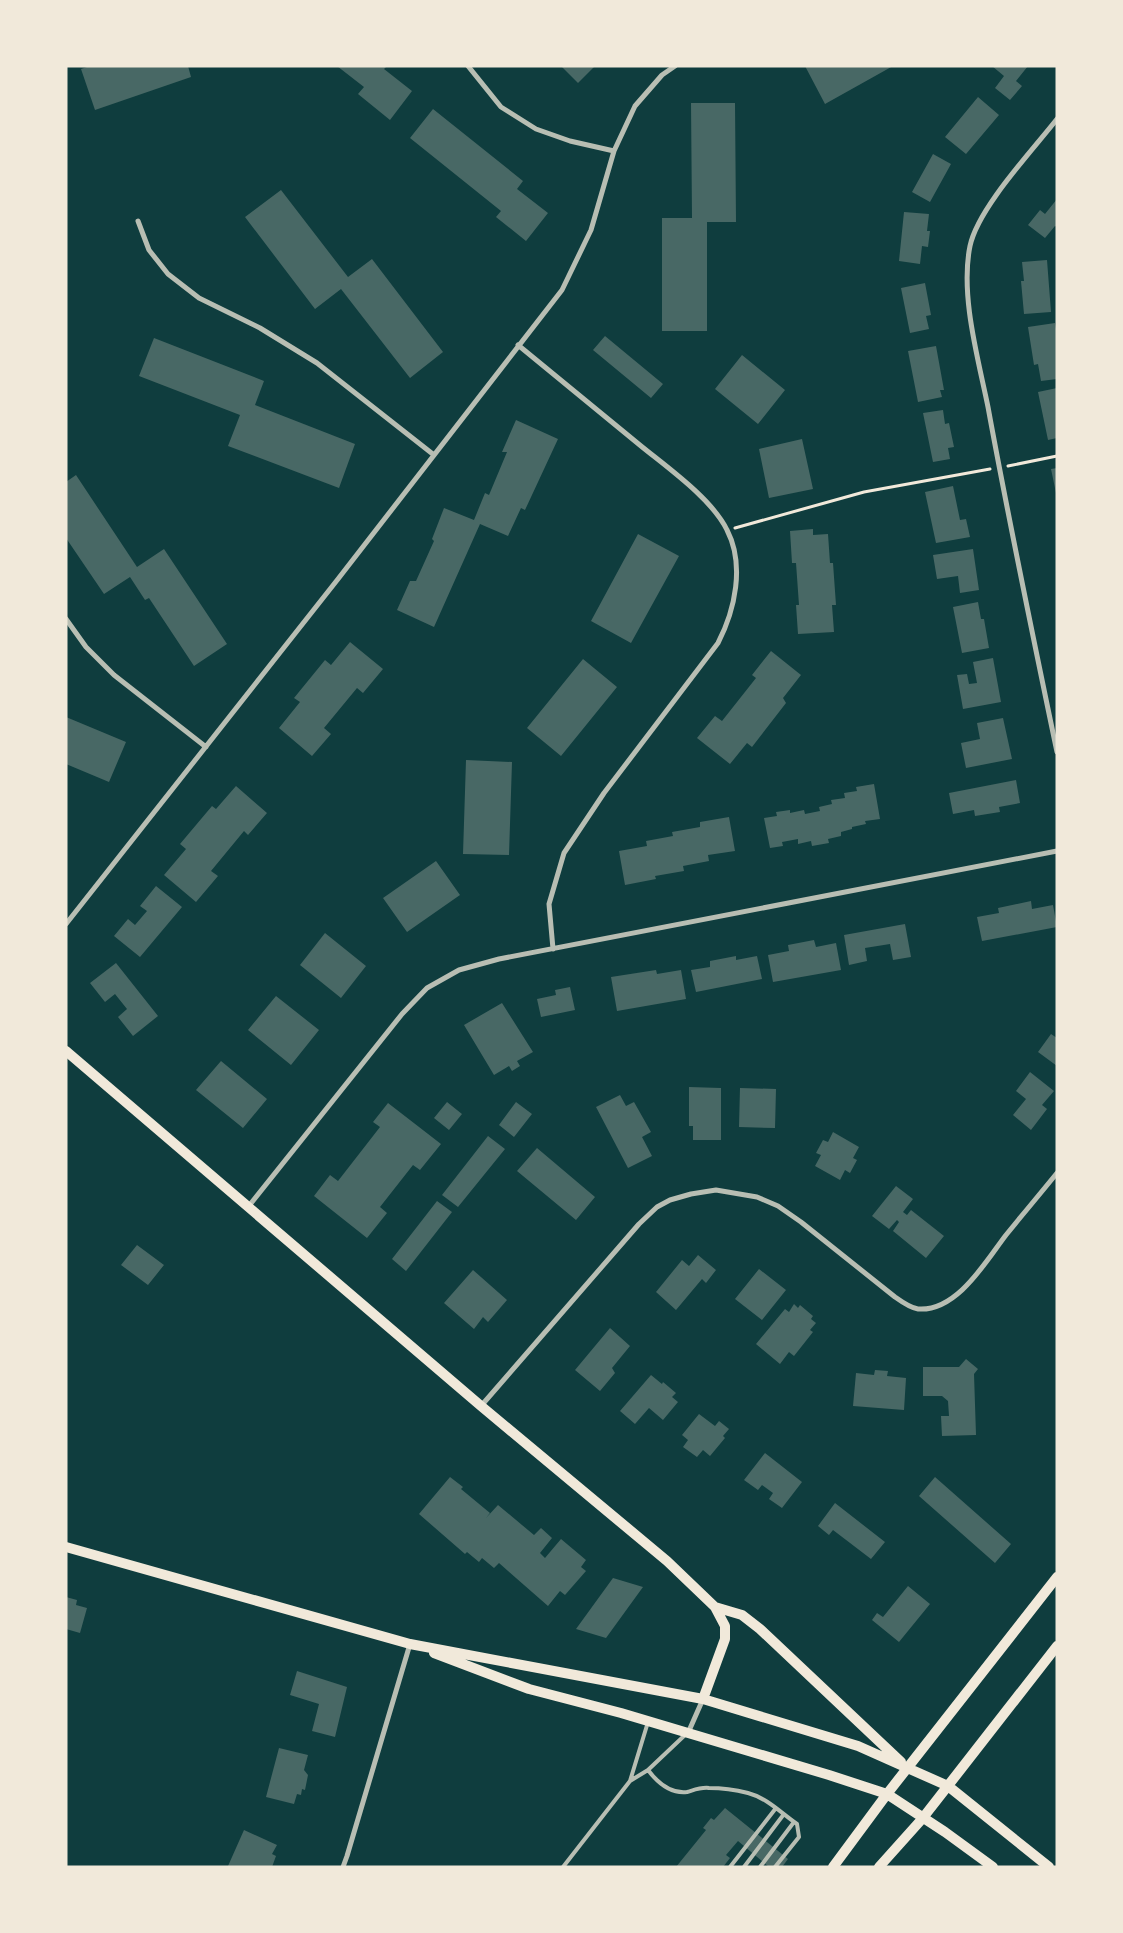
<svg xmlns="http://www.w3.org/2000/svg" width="1123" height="1933" viewBox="0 0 1123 1933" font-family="Overpass,sans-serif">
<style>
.building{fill:#486865}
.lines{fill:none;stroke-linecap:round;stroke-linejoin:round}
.path{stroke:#f1e9da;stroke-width:3}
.service{stroke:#b8beb3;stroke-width:4}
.minor{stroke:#b8beb3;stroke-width:5}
.secondary{stroke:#f1e9da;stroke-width:10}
</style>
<rect width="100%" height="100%" fill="#0f3d3e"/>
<path class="building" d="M90 66H188L191 77 95 110 81 69Z
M337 66H387L384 69 412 91 390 120 358 94 364 87Z
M561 66H595L578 83Z
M805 66H893L825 104Z
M992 66H1028L1016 81 1022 86 1010 100 995 88 1004 76Z
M978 97 999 115 966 154 945 137Z
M691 103H735L736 222H707V331H662V218H692Z
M433 109 523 181 517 189 548 213 526 241 496 217 501 211 410 138Z
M933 154 951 164 930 202 912 192Z
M281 190 348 277 372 259 443 352 410 378 341 289 315 309 245 217Z
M1057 199V227L1055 226 1045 238 1028 225 1040 210 1045 214Z
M904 212 929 214 927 231H930L928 247 922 246 920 264 899 261Z
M1047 260 1051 312 1024 314 1021 281H1024L1022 262Z
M925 283 931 315 926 316 929 329 910 333 901 288Z
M1055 323 1057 335V379L1041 381 1038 364 1034 365 1028 327Z
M605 336 663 384 651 398 593 350Z
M154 338 264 381 255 405 355 444 339 488 228 446 240 415 139 376Z
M936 346 944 390H940L942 397 918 402 908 351Z
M742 355 785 390 758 424 715 389Z
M1057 388V438L1048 440 1038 392Z
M943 410 945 424 949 423 954 447 948 448 950 459 933 462 923 413Z
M516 420 558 439 525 510 521 508 508 536 480 524 434 627 397 610 410 581H416L434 541 432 539 444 508 474 520 485 493 489 495 507 452H502Z
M802 439 813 489 769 498 759 449Z
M1057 468V493H1056L1051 469Z
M76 475 137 567 164 549 227 644 194 666 149 598 145 600 130 577 104 594 66 538V482Z
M953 486 960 520 966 519 970 537 936 543 925 492Z
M813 529V535L828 534 830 563H833L836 605H832L834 632 798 634 796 605H799L796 563H792L790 531Z
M638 534 679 556 631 643 591 621Z
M973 549 979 590 960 593 958 576 937 579 933 555Z
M978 602 981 619H984L989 648 962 653 953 607Z
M350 642 383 669 363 693 357 688 324 728 331 734 312 756 279 728 300 702 294 698 325 660 331 665Z
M771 651 801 675 783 698 786 703 752 747 747 743 730 764 697 738 715 716 722 721 756 678 752 675Z
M993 658 1001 702 963 709 957 675 967 674 969 684 977 683 973 662Z
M583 659 617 687 561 756 527 728Z
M66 717 126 742 109 782 66 764Z
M1003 718 1012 759 966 768 961 743 980 739 977 723Z
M466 760 512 762 509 855 463 854Z
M1016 780 1020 803 999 807 1000 812 975 816 974 810 953 814 949 793Z
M874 784 880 819 865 821 866 824 852 827V829L841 832V836L828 839 829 843 812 846 811 841 798 844V839L782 842 783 846 770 848 764 818 777 816 776 812 790 810V813L804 810 805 814 820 811 819 807 832 804 831 800 845 798 844 793 857 791 856 787Z
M236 786 267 813 248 835 244 831 211 871 218 876 196 902 164 875 186 849 180 844 212 806 216 809Z
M729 817 735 851 708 855 709 861 683 866 684 871 655 876 656 879 625 885 619 851 647 846 646 841 673 836 672 832 700 827V822Z
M436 861 460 895 407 932 383 898Z
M156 886 182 907 140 957 114 936 128 919 135 925 147 911 140 906Z
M1031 901 1032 909 1053 905 1057 927 982 941 977 917 999 913 998 908Z
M905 924 911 957 893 960 890 944 865 948 867 961 849 965 844 935Z
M325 933 366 966 341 998 300 965Z
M814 940 816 947 836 943 841 970 773 982 768 955 789 951 788 945Z
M736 956V960L757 956 762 979 696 992 691 970 710 967V961Z
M116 963 158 1016 133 1036 118 1017 127 1009 115 994 105 1002 90 983Z
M656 970 657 974 681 970 686 999 617 1011 611 977Z
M570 987 575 1010 541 1017 537 999 556 995 555 990Z
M276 996 319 1030 291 1065 248 1030Z
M502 1003 533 1052 517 1061 520 1066 512 1071 509 1066 494 1075 464 1025Z
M1051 1034 1057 1038V1066L1038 1052Z
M221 1061 267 1099 243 1128 196 1090Z
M1030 1072 1054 1091 1042 1105 1047 1109 1031 1130 1013 1115 1026 1099 1016 1091Z
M689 1087 721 1088V1140H693V1126H689Z
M740 1088 776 1089 775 1128 739 1127Z
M620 1095 626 1106 634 1102 651 1132 642 1137 652 1156 628 1168 596 1107Z
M447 1102 462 1114 449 1130 434 1118Z
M516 1102 532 1114 514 1137 499 1125Z
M388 1103 441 1144 420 1170 413 1165 380 1207 387 1213 367 1238 314 1196 330 1175 338 1181 380 1127 373 1122Z
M833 1132 859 1147 853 1158 857 1160 850 1173 845 1170 840 1180 815 1166 821 1155 816 1153 823 1140 828 1142Z
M488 1136 505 1149 458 1207 442 1195Z
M537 1148 595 1197 576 1220 517 1171Z
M896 1186 913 1199 903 1212 907 1215 911 1210 944 1236 926 1258 893 1231 899 1222 897 1220 889 1229 872 1216Z
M437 1201 452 1212 406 1271 392 1259Z
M137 1245 164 1265 148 1285 121 1265Z
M698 1255 716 1270 706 1283 702 1279 676 1310 656 1292 682 1260 689 1266Z
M759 1269 786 1290 762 1320 735 1299Z
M473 1270 507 1300 488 1322 483 1317 474 1329 444 1303Z
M794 1304 798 1308 800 1305 813 1316 811 1319 816 1323 810 1330 813 1332 794 1356 789 1352 780 1364 756 1344 785 1309 789 1312Z
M610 1328 630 1346 612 1368 615 1373 600 1391 575 1370Z
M966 1359 978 1369 974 1374 976 1435 942 1436 941 1416H949L948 1401 942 1396H923V1367H959Z
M875 1370 888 1371 887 1376 906 1378 904 1410 853 1406 856 1373 874 1375Z
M651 1375 662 1384 663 1382 676 1393 672 1397 678 1402 663 1420 649 1408 635 1424 620 1411Z
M699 1414 715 1426 719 1421 729 1429 723 1436 725 1438 710 1456 703 1450 697 1457 683 1447 688 1440 682 1435Z
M765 1453 802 1482 782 1508 769 1499 773 1493 762 1485 758 1490 744 1480Z
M450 1477 463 1487 461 1489 490 1513 486 1518 498 1505 534 1535 541 1528 552 1538 540 1553 545 1558 561 1539 586 1560 581 1567 586 1571 565 1595 560 1591 548 1606 499 1563 494 1568 482 1558 479 1562 467 1552 465 1554 419 1514Z
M935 1477 1011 1544 995 1563 919 1496Z
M835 1503 885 1542 871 1559 833 1530 829 1535 818 1526Z
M613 1578 643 1587 606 1638 576 1629Z
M908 1586 930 1604 899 1642 872 1620 877 1613 883 1617Z
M66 1597 77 1600 76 1605 87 1608 80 1633 66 1629Z
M297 1671 347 1687 335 1737 312 1731 319 1704 290 1695Z
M279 1748 308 1755 304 1770 308 1775 305 1790 302 1789 301 1795 297 1794 294 1804 266 1797Z
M725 1808 788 1859 782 1867H769L738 1841 726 1855 730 1858 723 1867H676L706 1830 703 1828 711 1818 714 1820Z
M244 1830 277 1845 272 1854 276 1856 272 1867 228 1866Z"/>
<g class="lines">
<path class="path" d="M1008 466 1057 456
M735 528 864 492 990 469"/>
<path class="service" d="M648 1770C657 1782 670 1794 687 1792 694 1790 701 1787 709 1788 722 1788 736 1790 748 1793 767 1798 781 1813 797 1824L799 1837 775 1867
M630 1781 648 1770 685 1735
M563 1867 630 1781 648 1722
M730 1867 776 1808
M744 1867 784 1814
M760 1867 794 1822"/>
<path class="minor" d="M468 66 501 107 536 129 570 141 614 151
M1057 119C1032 151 978 208 970 246 960 295 978 358 988 407 1009 522 1033 637 1057 752
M138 221 149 250 168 274 199 298 260 328 317 363 434 455
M518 345C559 379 600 412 641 446 668 468 712 499 727 530 745 565 735 610 718 643L604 793 564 853 549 904 553 949
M66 619 86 647 114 675 206 747
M66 924 338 579 562 290 591 230 614 151 635 106 662 75 675 66
M248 1207 402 1014 427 988 459 970 499 959 1057 851
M481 1406 639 1224 657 1207 670 1200 691 1194 716 1190 757 1197 778 1206 801 1222 895 1297C902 1302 910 1308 918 1309 957 1312 986 1261 1006 1235 1023 1214 1040 1194 1057 1173
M688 1733 703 1699
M343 1867 347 1856 410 1644"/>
<path class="secondary" d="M66 1051 481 1406 667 1561 715 1607 725 1626V1639L703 1699
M66 1547 410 1644 703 1699 858 1746 948 1786 1049 1867
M715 1607 742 1615 760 1629 901 1762
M434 1653 529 1689 621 1713 829 1775 887 1794 945 1832 993 1867
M833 1867 887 1794 1057 1577
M879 1867 922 1819 1057 1646"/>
</g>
<rect width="1123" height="1933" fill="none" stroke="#f1e9da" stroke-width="135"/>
</svg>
